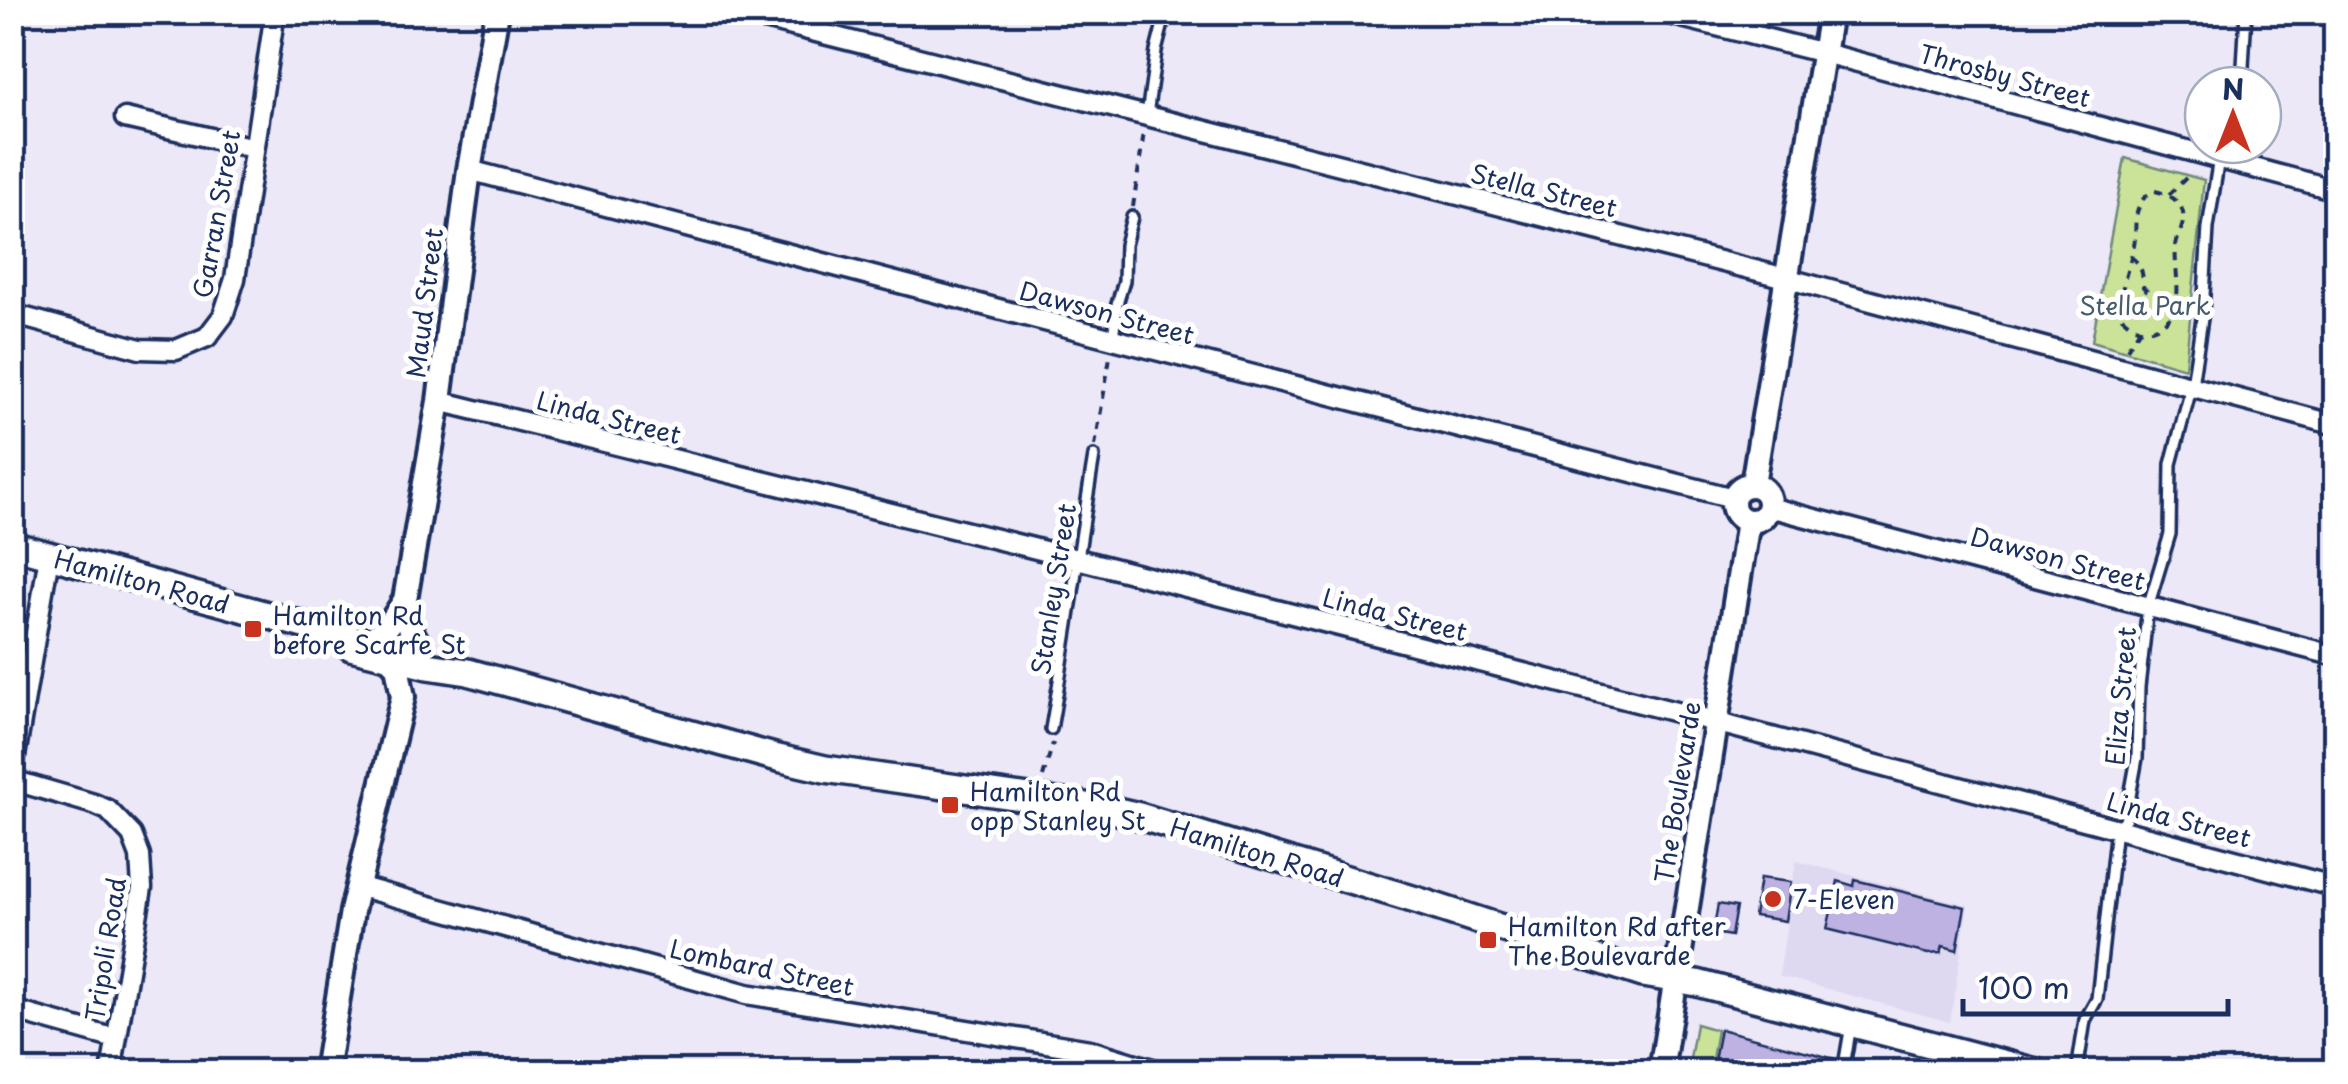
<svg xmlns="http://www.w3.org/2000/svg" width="2348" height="1084" viewBox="0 0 2348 1084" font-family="'Playpen Sans',sans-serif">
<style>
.built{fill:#ded8f1}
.green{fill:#cae399;stroke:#72897c;stroke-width:2.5}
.building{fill:#beb2e3;stroke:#1b2f5e;stroke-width:2.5}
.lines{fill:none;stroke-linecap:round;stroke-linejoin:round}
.service-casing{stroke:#1b2f5e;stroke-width:16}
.minor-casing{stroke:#1b2f5e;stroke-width:25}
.tertiary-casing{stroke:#1b2f5e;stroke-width:30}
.secondary-casing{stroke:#1b2f5e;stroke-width:32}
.path{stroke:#1b2f5e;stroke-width:4;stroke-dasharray:8 8;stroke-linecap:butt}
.service{stroke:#fff;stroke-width:9}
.minor{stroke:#fff;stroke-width:18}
.tertiary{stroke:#fff;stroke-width:22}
.secondary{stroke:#fff;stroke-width:25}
.poi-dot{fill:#c8321e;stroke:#fff;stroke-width:4}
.labels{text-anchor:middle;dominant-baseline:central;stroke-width:10;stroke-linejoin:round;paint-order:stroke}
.street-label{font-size:25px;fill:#1b2f5e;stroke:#fff}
.park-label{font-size:25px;fill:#475c6d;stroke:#fff}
.poi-label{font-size:25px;fill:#1b2f5e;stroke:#fff;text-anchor:start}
</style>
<rect width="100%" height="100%" fill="#ece8f7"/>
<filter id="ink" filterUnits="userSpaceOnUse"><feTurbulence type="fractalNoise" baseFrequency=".01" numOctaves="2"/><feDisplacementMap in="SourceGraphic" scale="20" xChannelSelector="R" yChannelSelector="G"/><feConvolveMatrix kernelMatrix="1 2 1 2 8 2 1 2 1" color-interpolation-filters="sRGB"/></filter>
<g filter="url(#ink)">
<path class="built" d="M1796 861 1968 905 1950 1022 1779 976Z"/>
<path class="green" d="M2125 158 2204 180 2185 368 2092 341Z
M1696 1024 1717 1030 1710 1071H1688Z"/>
<path class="building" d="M1760 878 1791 882 1785 921 1754 916Z
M1855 880 1965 907 1957 950 1943 946 1941 953 1928 954 1827 929 1838 881 1854 886Z
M1718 904 1736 907 1731 936 1713 933Z
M1720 1029 1835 1059 1833 1072H1753L1730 1065 1729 1072H1712Z"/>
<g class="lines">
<defs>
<path id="service" d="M2242 85 2246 12
M1147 115 1156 51 1166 12
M1113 339 1117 304 1124 281 1125 245 1132 217
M1051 729C1067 638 1079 547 1094 456
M1843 1072 1851 1025
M2077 1072 2085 1020 2097 999 2116 828 2126 818 2137 758 2139 687 2148 607 2170 534 2171 464 2192 385 2203 312 2208 228 2219 158 2228 145"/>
<path id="minor" d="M737 12 1770 274 2336 425
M1661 12 1824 53 2336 190
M125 118 254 148
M469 170 1113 339 1733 498
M12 314 140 349 176 350 207 337 223 316 235 279 275 12
M439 401 1077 559 1715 722 2336 887
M1769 507 2336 656
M12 774 49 556
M12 780 94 804 108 810 132 835 140 856 142 888 111 1072
M357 886 747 994 1090 1050 1162 1072
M12 1010 116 1039"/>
<path id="tertiary" d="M1753 484 1830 12
M1733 503a18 18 0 1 1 36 0a18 18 0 1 1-36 0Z
M372 638C389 629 395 616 405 600
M421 650 411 631 405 600 439 401 469 170 497 12
M326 1072 352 911 403 697 397 666 388 657
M1661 1072 1748 521"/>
<path id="secondary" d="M12 545 329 632 346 633
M329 632 351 647 428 666 468 672 778 758 825 769 1113 810 1139 816 1419 901 1643 974 1697 983 2036 1072"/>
</defs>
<use href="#service" class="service-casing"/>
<use href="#minor" class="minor-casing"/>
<use href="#tertiary" class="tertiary-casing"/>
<use href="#secondary" class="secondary-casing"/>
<path class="path" d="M2155 191C2165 193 2175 197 2181 207 2188 221 2178 233 2176 246 2173 274 2189 311 2157 327 2142 334 2134 327 2122 317 2117 289 2131 266 2135 239 2136 228 2134 218 2139 207 2142 199 2146 194 2155 191Z
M2169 195 2189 175
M1133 207 1144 132
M2131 257C2142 265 2143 273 2143 287L2149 292
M2127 349 2139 330
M1095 446 1110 357
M1043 777 1053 743
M1003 1072 1004 1062"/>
<use href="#service" class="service"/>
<use href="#minor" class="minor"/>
<use href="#tertiary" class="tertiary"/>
<use href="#secondary" class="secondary"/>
</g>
</g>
<g class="poi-dot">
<rect x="243" y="619" width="20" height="20" rx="5"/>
<rect x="940" y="795" width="20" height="20" rx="5"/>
<circle cx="1773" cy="899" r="10"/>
<rect x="1478" y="930" width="20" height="20" rx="5"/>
</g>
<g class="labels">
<g class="street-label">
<text transform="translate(2005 75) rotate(15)">Throsby Street</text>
<text transform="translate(1544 190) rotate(14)">Stella Street</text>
<text transform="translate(216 214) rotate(-80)">Garran Street</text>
<text transform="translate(424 303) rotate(-83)">Maud Street</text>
<text transform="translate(1107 312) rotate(15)">Dawson Street</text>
<text transform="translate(609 417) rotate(14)">Linda Street</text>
<text transform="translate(2058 558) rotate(15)">Dawson Street</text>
<text transform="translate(142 581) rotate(15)">Hamilton Road</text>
<text transform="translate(1053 589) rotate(-81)">Stanley Street</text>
<text transform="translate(1395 614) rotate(14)">Linda Street</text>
<text transform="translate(2120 696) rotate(-85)">Eliza Street</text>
<text transform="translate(1677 792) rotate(-81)">The Boulevarde</text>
<text transform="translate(2179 819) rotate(15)">Linda Street</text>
<text transform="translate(1257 852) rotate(17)">Hamilton Road</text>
<text transform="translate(105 949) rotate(-81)">Tripoli Road</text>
<text transform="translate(762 967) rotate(12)">Lombard Street</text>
</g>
<g class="park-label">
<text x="2145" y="305">Stella Park</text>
</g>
<g class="poi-label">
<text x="273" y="615">Hamilton Rd<tspan x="273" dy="29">before Scarfe St</tspan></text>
<text x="970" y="791">Hamilton Rd<tspan x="970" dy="29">opp Stanley St</tspan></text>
<text x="1793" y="899">7-Eleven</text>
<text x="1508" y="926">Hamilton Rd after<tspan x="1508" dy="29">The Boulevarde</tspan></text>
</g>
</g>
<rect width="2348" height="1084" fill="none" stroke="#fff" stroke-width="50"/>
<rect x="25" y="25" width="2298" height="1034" fill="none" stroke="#1b2f5e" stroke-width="4" filter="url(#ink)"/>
<g transform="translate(2233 115)"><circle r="48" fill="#ffffff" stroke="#a4acbf" stroke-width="2.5"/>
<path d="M0-8L18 38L0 25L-18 38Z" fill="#c8321e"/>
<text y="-15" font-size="28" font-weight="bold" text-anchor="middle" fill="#1b2f5e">N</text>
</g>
<path d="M1963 999v15h265v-15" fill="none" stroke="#1b2f5e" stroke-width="5"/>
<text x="1978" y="999" font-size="30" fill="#1b2f5e" stroke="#ffffff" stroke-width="8" paint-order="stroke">100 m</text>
</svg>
